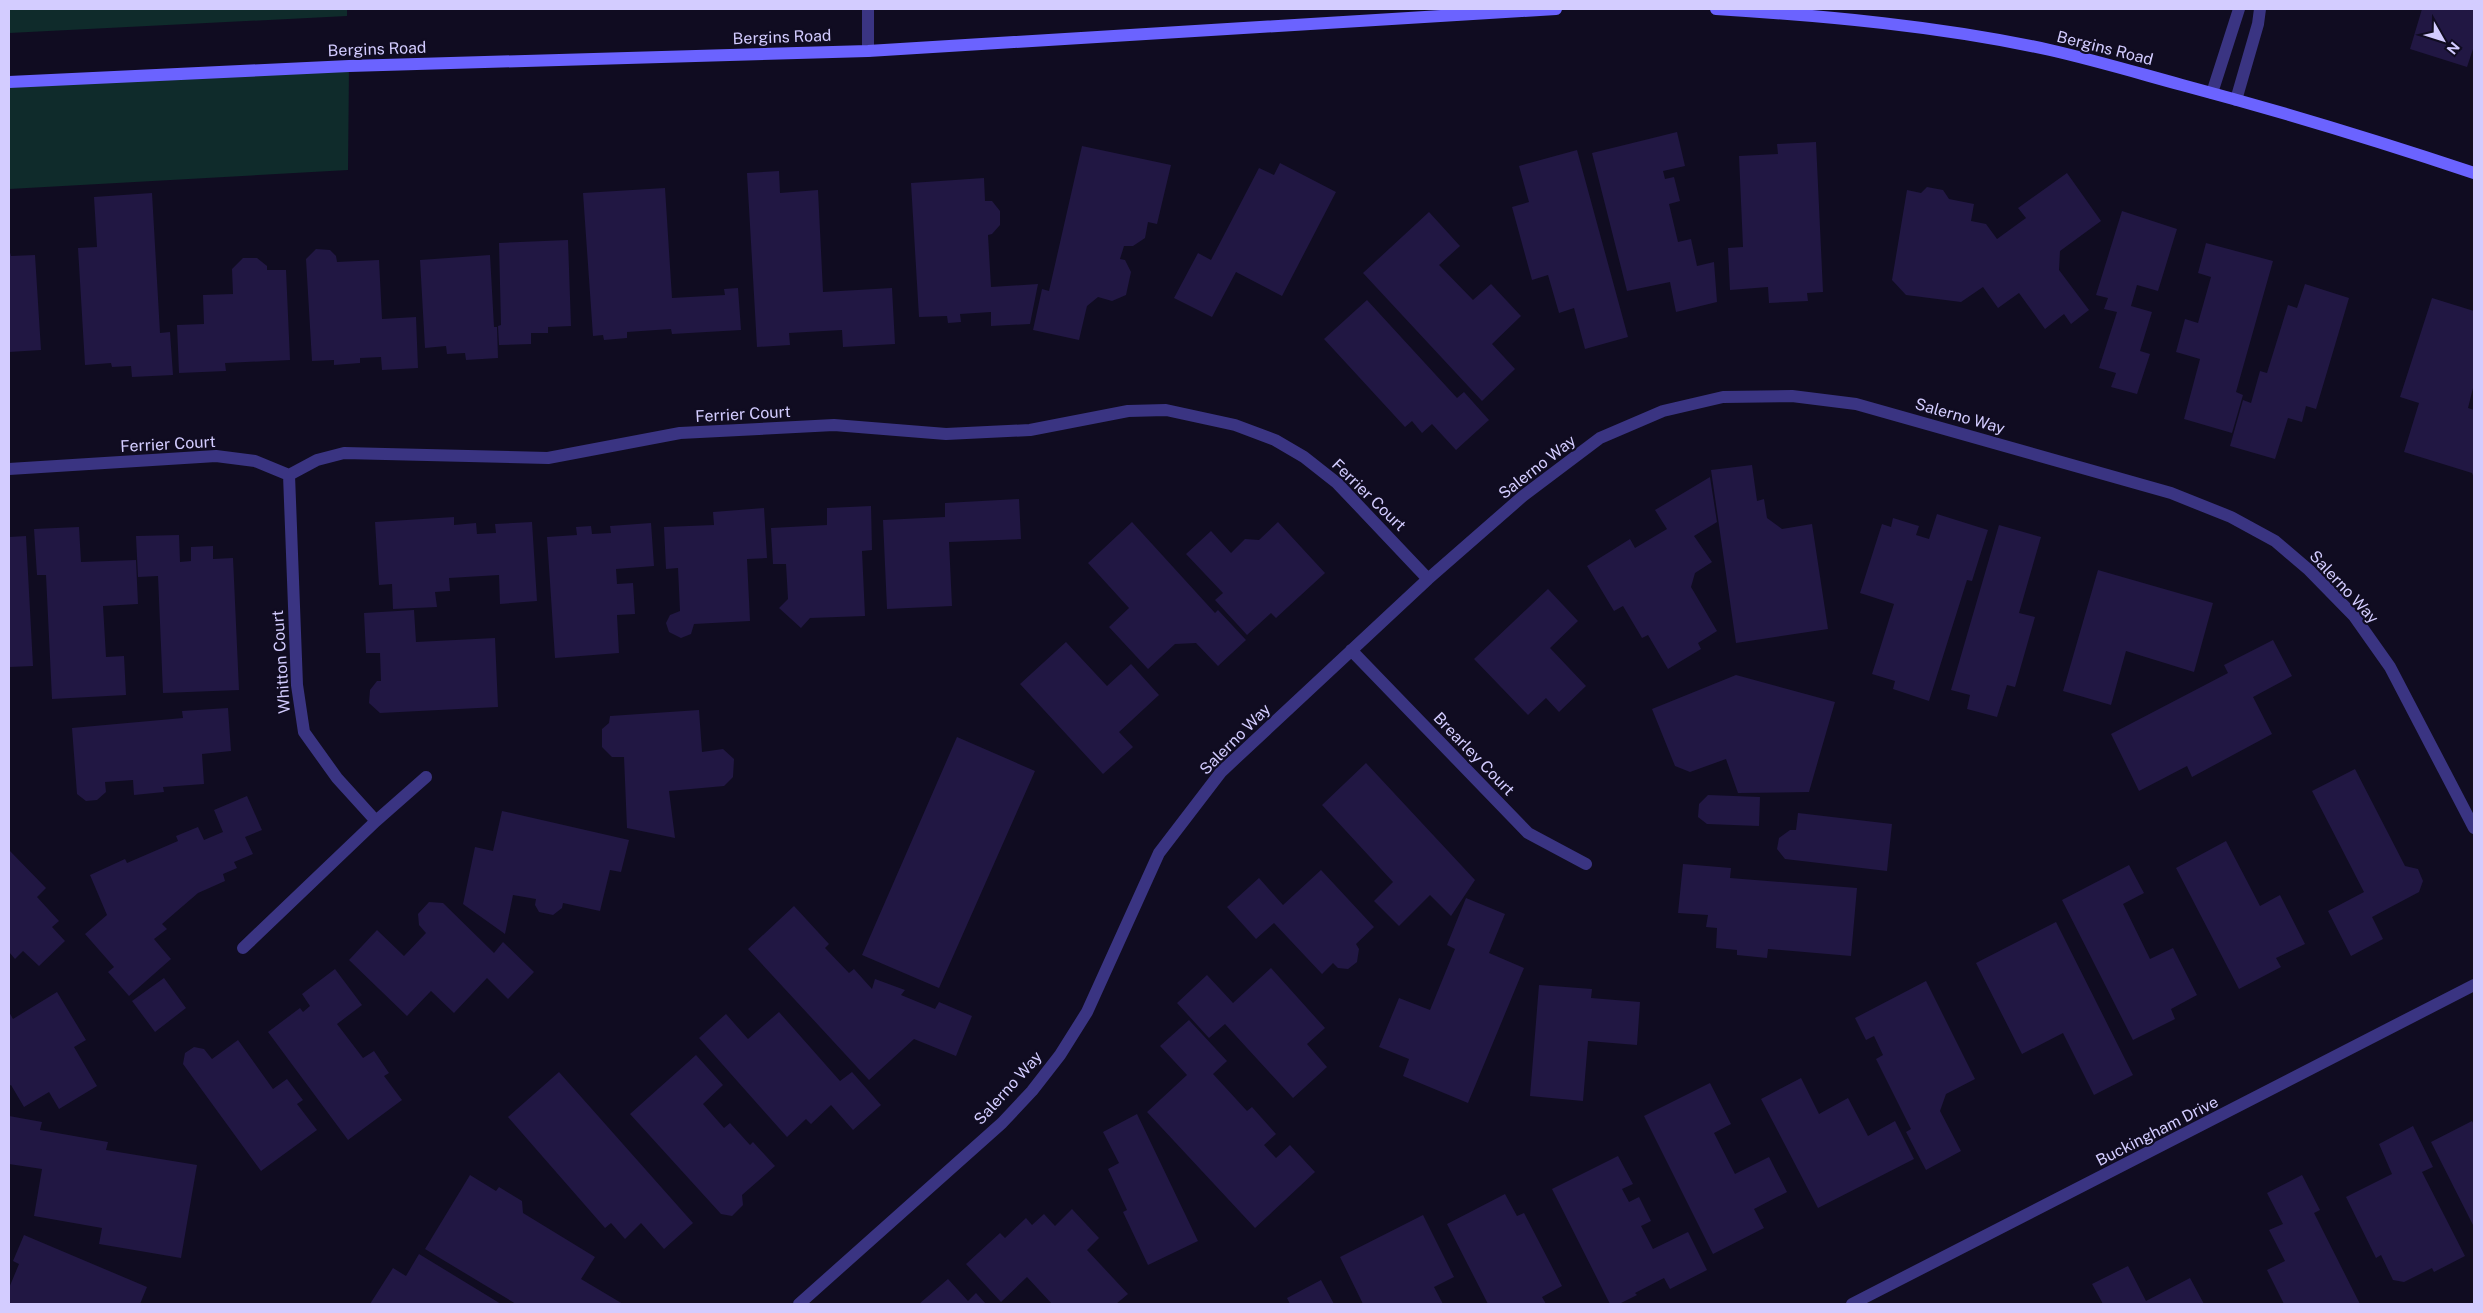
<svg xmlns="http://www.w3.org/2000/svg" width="2483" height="1313" viewBox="0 0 2483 1313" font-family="'Public Sans',sans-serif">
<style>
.green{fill:#0f2b2b}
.building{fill:#211743}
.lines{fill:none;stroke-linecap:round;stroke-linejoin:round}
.minor{stroke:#3a3482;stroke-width:12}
.secondary{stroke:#6b63ff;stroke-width:12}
.labels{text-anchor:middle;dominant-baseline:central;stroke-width:4.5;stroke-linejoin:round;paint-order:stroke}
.street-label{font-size:16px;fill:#d3ccff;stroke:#100c21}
</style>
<rect width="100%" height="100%" fill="#100c21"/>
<path class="green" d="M9 9H347V16L9 33Z
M349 66 348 170 9 189V82Z"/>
<path class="building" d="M2422 9H2474V46L2467 67 2410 49Z
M1677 132 1685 166 1663 171 1665 179 1674 177 1680 201 1669 204 1678 242 1691 239 1697 266 1714 262 1717 302 1676 312 1670 282 1627 291 1592 153Z
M1816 142 1823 292 1807 293 1808 301 1769 303 1768 287 1730 290 1728 248 1743 247 1739 156 1778 154 1777 144Z
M1082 146 1171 165 1157 224 1148 222 1145 238 1133 246H1124L1120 259 1125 260 1131 272 1126 295 1112 301 1098 297 1087 306 1079 340 1033 330 1042 289 1049 291Z
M1577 150 1628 337 1585 349 1574 308 1559 313 1548 275 1532 280 1512 207 1529 202 1519 166Z
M1280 163 1336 192 1282 296 1236 272 1212 317 1174 298 1198 253 1211 260 1259 168 1274 175Z
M779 171 780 193 818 190 823 292 892 288 895 344 843 347 842 330 789 333 790 345 757 347 747 173Z
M2067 173 2101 221 2060 251 2059 270 2089 310 2071 324 2064 314 2045 329 2019 293 1998 308 1983 287 1961 302 1906 295 1892 280 1907 190 1921 193 1927 187 1943 190 1949 199 1974 204 1971 221 1986 224 1997 239 2026 218 2018 208Z
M984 178 985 201H992L1000 211V225L992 234 988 235 991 287 1038 284 1030 324 991 326V312L960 314 961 322 948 323 947 316 919 317 911 183Z
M665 188 672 298 725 295 724 289 738 288 741 330 672 334 671 329 627 332V338L604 340 603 335 593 336 583 193Z
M152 193 160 333 170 332 173 375 132 377 131 366 112 367 111 363 85 365 78 248 97 247 94 197Z
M2122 211 2177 229 2158 291 2137 285 2131 306 2152 312 2140 351 2150 354 2137 394 2111 387 2116 373 2099 368 2117 312 2104 309 2108 298 2096 295Z
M1429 212 1460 246 1439 265 1473 300 1491 284 1521 316 1492 344 1515 369 1482 401 1363 273Z
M568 240 571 326 548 327V333H531V344L499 345 498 326 501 325 499 243Z
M2206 243 2273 261 2236 392 2243 395 2232 433 2184 419 2200 359 2176 352 2185 319 2198 323 2211 277 2198 273Z
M9 249 11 256 35 255 41 350 9 352Z
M316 249 330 250 336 256 337 262 379 260 382 319 416 317 418 368 382 370 381 357 360 358V363L334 365V360L312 361 306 259Z
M490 255 494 327H497L498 358 466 360 465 353 447 354 446 346 425 348 420 260Z
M243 258H257L267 266V270H286L290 360 225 363 226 371 179 373 177 325 204 324 203 295 233 294 232 269Z
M2305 284 2349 298 2316 409 2306 406 2302 422 2288 418 2275 459 2230 446 2243 400 2251 403 2260 371 2267 373 2288 305 2297 308Z
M2432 298 2474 311V384L2468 408 2474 410V478L2472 473 2404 452 2419 403 2400 397Z
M1367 300 1457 398 1464 392 1489 420 1456 450 1432 424 1422 433 1412 421 1405 427 1324 339Z
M1752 465 1757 501 1764 499 1767 518 1782 529 1812 524 1828 629 1736 643 1711 470Z
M1710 477 1717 522 1694 536 1712 562 1695 573 1691 587 1717 631 1698 643 1701 649 1668 669 1648 635 1642 638 1623 606 1614 611 1587 566 1630 539 1635 548 1667 529 1655 510Z
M1019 499 1021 539 949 542 952 606 887 609 883 520 945 517V503Z
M871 506 872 550 862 551 865 616 810 618 801 628 779 608 788 599 786 564H773L771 528 827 525V508Z
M764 508 767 558 747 559 750 621 694 624 691 634 681 638 669 632 666 623 670 615 680 611 678 568 666 569 664 527 714 525 713 512Z
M1937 514 1988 530 1972 581 1967 580 1929 701 1893 689 1895 681 1872 674 1894 604 1860 593 1882 524 1891 527 1893 518 1919 526 1916 535 1929 539Z
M454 517V525L476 523 477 534 496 533 495 524 532 522 537 601 500 604 499 575 449 578 450 591 435 592 437 607 393 609 392 584 379 585 375 522Z
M1132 522 1215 613 1218 610 1246 640 1218 666 1196 643 1175 644 1148 669 1109 627 1129 608 1088 563Z
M1278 522 1325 573 1276 618 1271 613 1247 635 1215 600 1223 593 1186 554 1211 531 1231 553 1245 539 1259 540Z
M651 523 654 566 616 569 617 584 633 583 635 614 617 615 619 653 555 658 547 537 577 535 576 527 591 526 592 534 611 533 610 526Z
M1999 525 2041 537 2019 613 2035 617 2015 687 2007 685 1997 717 1967 709 1970 695 1951 690Z
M79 527 81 562 136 560 138 604 103 606 106 657 124 656 126 695 52 699 46 575H37L34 529Z
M179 535 180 562 191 561V547L213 546V559L233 558 239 690 163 693 158 576 138 577 136 536Z
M26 536 33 666 9 667V537Z
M2098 570 2213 603 2194 672 2126 651 2111 705 2063 691Z
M1548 589 1578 621 1550 648 1586 686 1559 712 1546 698 1528 715 1474 659Z
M414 610 416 642 495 638 498 707 380 713 369 703 370 690 377 681H381L380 653H366L364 613Z
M2273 640 2292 676 2253 697 2272 734 2192 777 2187 766 2139 791 2111 734 2228 673 2224 665Z
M1066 642 1107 686 1131 664 1159 695 1119 732 1133 747 1103 774 1020 684Z
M1736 675 1835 702 1809 792 1738 793 1726 759 1690 772 1675 766 1652 709Z
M228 708 231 751 202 754 204 784 163 787 164 792 134 795 133 780 105 782 106 792 97 800 86 801 77 794 72 728 183 718 182 711Z
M699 710 702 752 723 749 734 759 733 777 724 786 669 791 675 838 627 828 624 757H612L602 747V729L609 723 610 716Z
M957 737 1035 771 939 988 862 955Z
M1366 763 1475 880 1451 916 1430 895 1399 926 1374 901 1393 882 1322 805Z
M2355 769 2405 866 2418 869 2423 881 2419 892 2372 917 2383 939 2351 956 2328 911 2364 892 2312 791Z
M1708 795 1760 797 1759 826 1707 824 1698 817 1699 804Z
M247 796 262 830 245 837 253 854 234 862 237 868 223 874 225 881 198 893 162 924 167 929 154 939 171 959 129 996 108 972 114 967 85 934 107 915 90 875 125 859 127 863 178 841 176 836 198 827 204 840 223 832 214 810Z
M502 811 629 840 621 872 610 870 600 911 563 903 562 908 553 915 539 912 535 905 536 899 513 895 505 934 463 904 475 847 493 851Z
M1798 813 1892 824 1887 871 1785 859 1777 849 1779 838 1790 830H1796Z
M2226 841 2260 906 2280 895 2305 944 2276 958 2281 967 2239 989 2176 868Z
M9 850 46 888 37 897 59 921 52 927 65 941 39 966 23 951 15 959 9 952Z
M1683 864 1731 868 1730 878 1857 888 1851 956 1768 949 1767 958 1737 955V950L1716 948 1717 928 1706 927 1708 915 1678 913Z
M2129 865 2144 893 2123 904 2150 959 2173 948 2197 995 2171 1009 2175 1019 2133 1040 2062 900Z
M1321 870 1374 927 1356 944 1359 949 1357 962 1348 969 1338 968 1333 963 1322 974 1274 923 1256 939 1227 907 1259 878 1283 905Z
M1466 898 1505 914 1489 953 1524 968 1468 1103 1403 1076 1409 1059 1379 1047 1399 998 1430 1010 1455 949 1447 945Z
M429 902 443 903 494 953 503 942 534 972 508 999 487 978 454 1013 431 991 407 1016 349 960 377 930 404 956 426 933 419 925 418 914Z
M794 906 829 944 825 948 849 973 854 969 872 989 875 979 905 990 901 995 935 1009 939 1002 972 1016 956 1056 914 1039 869 1080 748 949Z
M2056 922 2133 1075 2094 1095 2063 1033 2022 1054 1976 963Z
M1271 968 1325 1028 1307 1044 1327 1067 1293 1098 1225 1024 1209 1038 1177 1003 1207 975 1233 1003Z
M335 969 362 1005 337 1024 363 1058 374 1051 389 1073 384 1076 402 1100 348 1140 268 1032 300 1008 303 1012 310 1006 302 994Z
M164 978 186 1008 155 1032 132 1001Z
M1926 981 1975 1079 1946 1094 1940 1111 1961 1151 1926 1170 1906 1132 1911 1129 1876 1059 1883 1055 1874 1036 1866 1040 1855 1018Z
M1539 985 1592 989 1591 998 1640 1002 1637 1045 1588 1041 1583 1101 1530 1096Z
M57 992 86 1040 74 1047 97 1086 59 1109 49 1092 24 1107 11 1085 9 1086V1012L13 1019Z
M779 1012 840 1081 852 1072 881 1105 853 1130 831 1105 811 1124 806 1119 787 1137 699 1038 726 1014 748 1039Z
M1189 1020 1227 1061 1213 1074 1247 1111 1252 1107 1276 1134 1264 1145 1276 1158 1290 1145 1315 1172 1255 1228 1147 1112 1187 1075 1160 1046Z
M238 1040 273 1089 287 1079 303 1100 297 1104 317 1130 261 1171 183 1064 185 1053 194 1047 204 1049 212 1059Z
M696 1055 723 1085 703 1104 724 1128 730 1123 750 1145 753 1142 775 1166 742 1195 743 1205 732 1216 721 1214 630 1114Z
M559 1072 693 1223 664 1249 641 1223 625 1239 611 1223 605 1228 508 1117Z
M1801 1078 1819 1114 1848 1098 1868 1136 1895 1121 1914 1159 1818 1208 1761 1099Z
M1710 1083 1731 1124 1714 1133 1735 1174 1769 1157 1787 1192 1754 1209 1764 1228 1713 1254 1644 1116Z
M1137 1114 1198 1241 1148 1265 1123 1212 1127 1210 1108 1169 1119 1163 1103 1132Z
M9 1116 42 1122 40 1130 108 1142 106 1150 197 1165 181 1258 99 1244 102 1228 34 1216 42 1169 9 1164Z
M2472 1121 2474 1125V1227L2431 1142Z
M2413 1126 2433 1167 2422 1172 2465 1256 2434 1272 2432 1268 2404 1282 2393 1280 2381 1255 2376 1258 2346 1197 2392 1174 2379 1144Z
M1618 1156 1633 1184 1622 1189 1629 1202 1639 1197 1651 1221 1641 1226 1653 1249 1688 1232 1707 1270 1670 1289 1664 1278 1635 1293 1637 1295 1619 1304H1610L1552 1189Z
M470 1175 496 1191 499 1187 522 1201 523 1213 595 1257 581 1279 623 1304H516L425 1249Z
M2302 1175 2320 1210 2314 1213 2360 1304H2284L2267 1270 2285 1261 2269 1230 2283 1224 2267 1193Z
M1505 1194 1517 1216 1524 1213 1562 1286 1542 1297 1546 1304H1488L1447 1224Z
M1072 1209 1099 1238 1087 1250 1128 1294 1116 1304H1052L1027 1277 1001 1302 966 1264 1000 1233 1005 1238 1026 1218 1032 1225 1044 1214 1055 1226Z
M1423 1215 1454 1277 1434 1287 1443 1304H1363L1340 1257Z
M24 1235 147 1287 140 1304H9V1288L19 1264 13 1261Z
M419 1254 501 1304H370L393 1268 406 1276Z
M2128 1266 2146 1301 2190 1278 2204 1304H2103L2092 1284Z
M948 1279 968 1301 976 1293 986 1304H919Z
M1321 1280 1334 1304H1290L1287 1298Z"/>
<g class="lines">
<path class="minor" d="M868 51V9
M2212 93 2239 9
M2236 100 2258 24 2260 9
M9 469 216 456 255 461 289 475 317 460 344 453 548 458 680 433 834 425 946 434 1030 430 1128 411 1166 410 1235 425 1275 440 1304 457 1337 483 1428 579
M289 475 297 685 304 732 337 778 376 821
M1351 650 1528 833 1586 864
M243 948 376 821 426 777
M799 1304 1002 1123 1032 1091 1060 1055 1087 1012 1159 853 1221 772 1428 579 1523 496 1600 438 1663 411 1723 397 1792 396 1856 404 2171 493 2231 517 2275 541 2309 570 2354 616 2390 667 2474 828
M1852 1304 2474 985"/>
<path class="secondary" d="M1716 9C1827 16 1940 26 2050 50 2094 60 2138 73 2182 85 2280 111 2378 141 2474 173
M9 82 349 66 868 51 1556 9"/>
</g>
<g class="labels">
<g class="street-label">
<text transform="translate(782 37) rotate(-2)">Bergins Road</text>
<text transform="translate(2105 48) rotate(14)">Bergins Road</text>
<text transform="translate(377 49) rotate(-2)">Bergins Road</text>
<text transform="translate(743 414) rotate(-3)">Ferrier Court</text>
<text transform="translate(1960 416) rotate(16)">Salerno Way</text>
<text transform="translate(168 444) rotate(-3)">Ferrier Court</text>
<text transform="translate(1537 467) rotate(-38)">Salerno Way</text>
<text transform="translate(1369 495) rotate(44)">Ferrier Court</text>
<text transform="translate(2344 587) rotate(47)">Salerno Way</text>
<text transform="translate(281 662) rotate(-94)">Whitton Court</text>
<text transform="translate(1235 739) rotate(-45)">Salerno Way</text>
<text transform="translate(1474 754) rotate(46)">Brearley Court</text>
<text transform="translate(1008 1088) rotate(-48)">Salerno Way</text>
<text transform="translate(2157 1131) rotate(-27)">Buckingham Drive</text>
</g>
</g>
<rect width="2483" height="1313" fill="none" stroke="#d3ccff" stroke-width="20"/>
<g transform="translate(2443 40) rotate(129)" stroke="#100c21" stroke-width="4" paint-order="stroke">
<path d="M0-4L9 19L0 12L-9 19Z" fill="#d3ccff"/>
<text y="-8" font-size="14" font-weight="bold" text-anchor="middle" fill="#d3ccff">N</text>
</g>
</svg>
